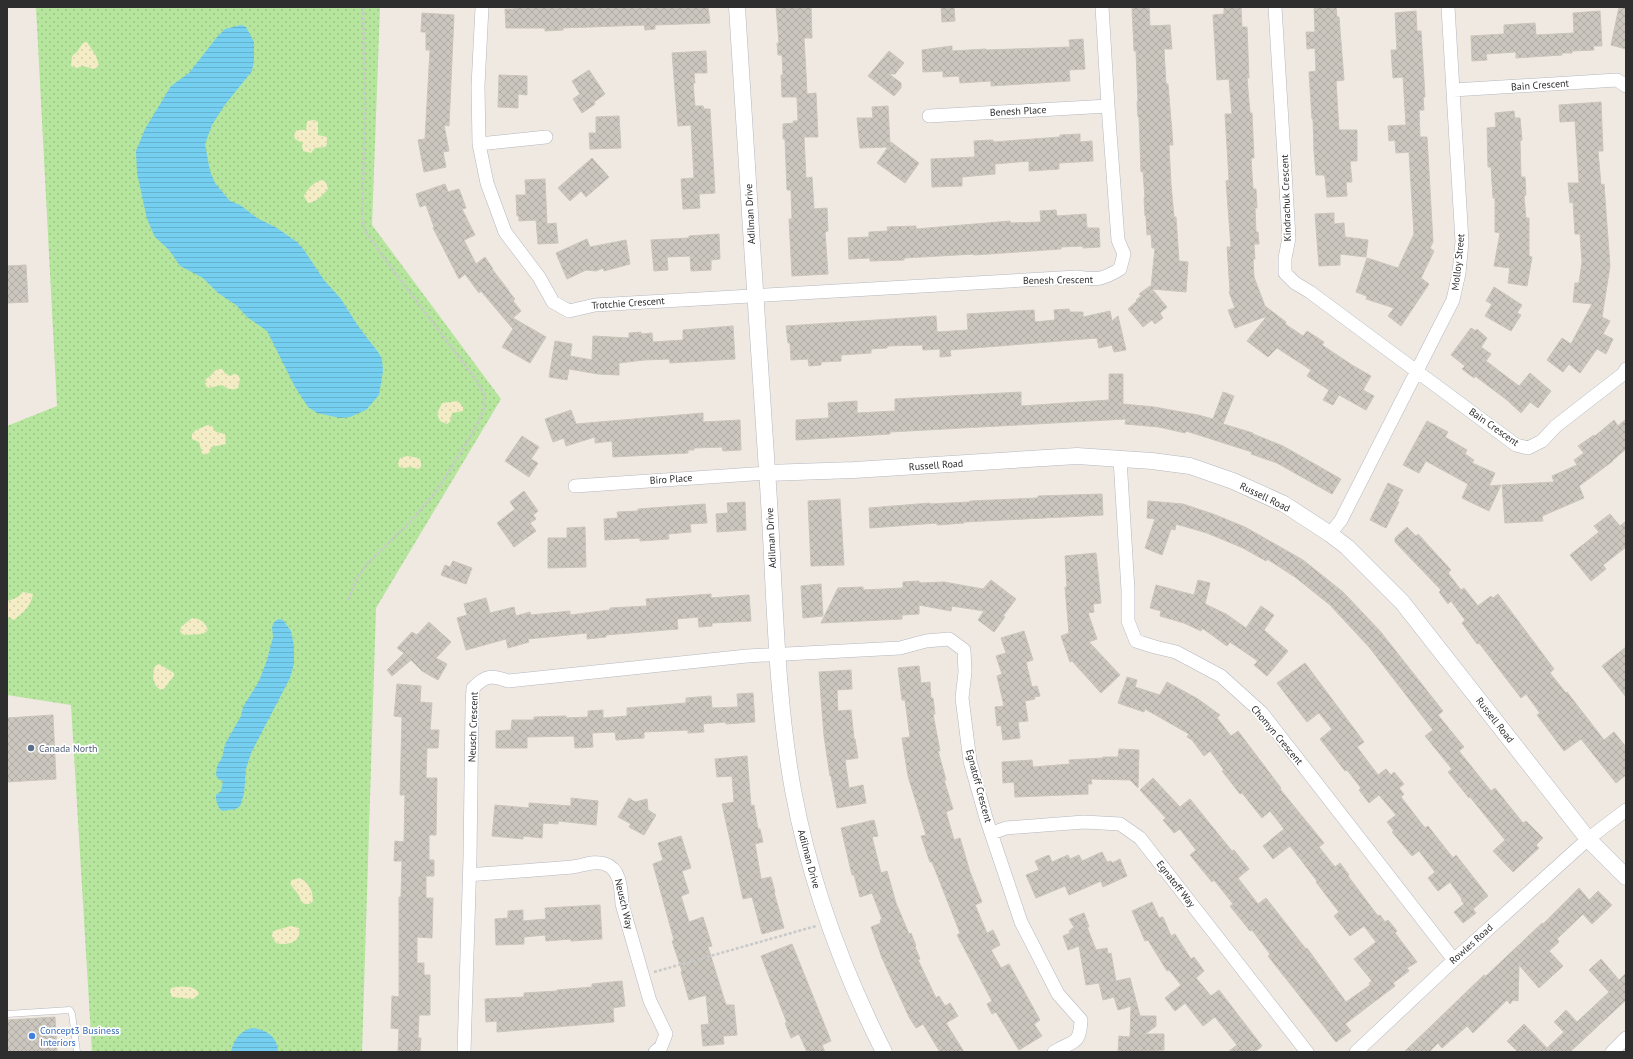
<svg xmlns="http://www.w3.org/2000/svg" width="1633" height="1059" viewBox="0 0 1633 1059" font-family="'PT Sans',sans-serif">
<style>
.grass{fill:url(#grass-dots)}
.sand{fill:url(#sand-dots)}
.water{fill:url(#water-rules)}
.building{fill:url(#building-cross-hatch);stroke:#cbc5ba}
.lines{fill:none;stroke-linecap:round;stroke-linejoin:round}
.service-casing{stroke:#b4b7c1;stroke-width:7}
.minor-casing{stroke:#b4b7c1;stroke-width:14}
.tertiary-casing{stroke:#b4b7c1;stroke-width:17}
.path{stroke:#c9c9c9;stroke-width:2.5;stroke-dasharray:3 2;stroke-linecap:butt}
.service{stroke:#fff;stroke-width:6}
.minor{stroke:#fff;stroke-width:13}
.tertiary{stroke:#fff;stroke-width:16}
.service-dot{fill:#5c6f8a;stroke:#fff;stroke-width:1.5}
.shop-dot{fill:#3f7fe0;stroke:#fff;stroke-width:1.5}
.labels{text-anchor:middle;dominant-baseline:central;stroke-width:3.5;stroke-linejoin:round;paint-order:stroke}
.street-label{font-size:10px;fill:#2e2e2e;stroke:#fff}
.service-label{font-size:10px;fill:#4e5e75;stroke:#fff;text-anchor:start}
.shop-label{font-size:10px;fill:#366cbe;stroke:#fff;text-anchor:start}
</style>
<defs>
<pattern id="grass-dots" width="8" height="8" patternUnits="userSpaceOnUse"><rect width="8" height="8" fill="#b6e59e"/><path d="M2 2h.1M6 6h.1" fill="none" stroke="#9dc588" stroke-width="1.8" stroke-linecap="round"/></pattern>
<pattern id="sand-dots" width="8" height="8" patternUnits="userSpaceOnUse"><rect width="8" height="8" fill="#f3ecc5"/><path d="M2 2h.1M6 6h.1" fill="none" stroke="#d1cbaa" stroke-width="1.8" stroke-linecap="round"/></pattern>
<pattern id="water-rules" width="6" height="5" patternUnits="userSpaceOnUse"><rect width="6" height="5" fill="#75cff0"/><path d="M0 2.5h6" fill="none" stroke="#66b2ce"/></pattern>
<pattern id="building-cross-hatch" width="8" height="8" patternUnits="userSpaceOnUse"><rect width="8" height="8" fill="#cbc7bf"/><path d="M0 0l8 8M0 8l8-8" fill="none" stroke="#afaba4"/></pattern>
</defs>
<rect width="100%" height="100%" fill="#efe9e1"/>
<path class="grass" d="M36 7H380L372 225 501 399 376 608 362 1052H92L71 705 7 695V426L57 406Z"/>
<path class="sand" d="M87 42 96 56 99 66 94 69 83 66 77 68 71 66 72 56 77 52 83 43Z
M314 120 318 122V135L327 137V144L325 147 315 148 311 153 303 151 302 146 303 143 295 139 294 134 297 130H306L307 121Z
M322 180 326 182 328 189C324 194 315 203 308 203L304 196C307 189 315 181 322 180Z
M218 369H222L225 373 230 376 234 374 238 375 240 379 238 388C231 391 228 389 222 385L208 388 205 384 206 379C212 376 213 371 218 369Z
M458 401 463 407V411L452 413 450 422 447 424 440 421 437 414 442 403Z
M208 425 212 426 216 432 225 434 226 444 211 447 210 452 206 455 202 453 199 442 192 439V434L196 430Z
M407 456 419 458 421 462V467L418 469 410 467 404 468 399 467 398 463 400 458Z
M23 592 33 594C31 606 24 612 14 620L8 617V601L18 597Z
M192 618C200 618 206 623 208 630L203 634 184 635 180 632 181 627Z
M159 664 174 673V676C169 681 167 687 162 690 152 687 152 674 155 666Z
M300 878 306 882 310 888 312 892 313 901C310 905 306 905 301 902 300 892 292 890 290 882L292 880Z
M291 926 299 928C302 942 288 946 276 943L272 936 273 931Z
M176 987C185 987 195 985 199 994L193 999 172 997 170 992 171 988Z"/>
<path class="water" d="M241 25 246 27 254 42V60L252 71 224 106 212 125 205 144 210 171 215 183 230 201 240 205 257 218 277 228 297 242 304 250 324 280 341 299 358 326 378 352 382 359 383 371 379 395 366 410 350 417 340 418 317 413 308 407 295 387 267 331 247 317 236 305 218 293 203 278 180 266 169 250 155 237 147 219 137 173 136 151 145 129 171 86 189 73 217 37 225 29Z
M279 619 283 620 291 631 294 646V664L290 678 251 753 246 769 244 794 240 806 236 809 222 811C217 806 216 802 216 795L221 791 223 781 218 779 216 775 217 766 222 758 225 744 241 716 243 707 259 681 267 660 273 637 272 627 274 622Z
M252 1028C266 1029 278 1037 278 1052H231C234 1039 240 1031 252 1028Z"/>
<path class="building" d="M514 7H708L710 23 655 25V29L645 30 644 25 563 28V30L545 31V28H506L505 9H514Z
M776 7H811L812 38H804L806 74 807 94 816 93 818 137H804L806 178 812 177 814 209 827 208 828 231 825 232 828 274 792 276 789 219H792L791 190H787L785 139H783V124L794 123 793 121H798L797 97H782L781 75H783L782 55H778L777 43H779Z
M941 7H954L955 21 942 22Z
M1132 7H1149L1150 26 1170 25 1172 49H1164L1166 84H1168L1173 145H1169L1171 185 1174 217H1176L1179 261 1188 262 1186 292 1152 289 1167 307 1160 313 1163 318 1155 324 1152 320 1143 327 1128 309 1137 301 1136 300 1141 296 1139 294 1150 286 1151 287 1155 248H1152L1151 234 1147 235 1146 216H1145L1144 198H1145L1143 171 1141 172 1139 117H1138L1137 102H1138L1136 51H1134Z
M1224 7H1241L1242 27H1247L1249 78H1247L1250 113H1252L1254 158H1251L1253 189H1256L1257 208H1255L1256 232H1258L1259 244H1254L1255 259H1253L1254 277 1265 306 1286 322 1285 324 1303 336 1307 331 1324 342 1322 345 1352 365 1371 376 1363 390 1374 396 1366 410 1339 395 1333 405 1323 400 1329 390 1307 376 1311 370 1277 348 1268 357 1247 341 1267 316 1235 328 1228 310 1235 308 1229 292 1230 291 1227 247H1231L1226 181 1229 180 1225 114H1232L1229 79 1217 80 1213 15 1224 14Z
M1314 7H1336L1337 17H1339L1344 80 1336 81 1339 130H1357V161H1350L1352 182H1346L1347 196 1327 197 1325 177 1324 175H1316L1314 151 1313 119H1312L1309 72 1316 71 1315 48 1307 49 1306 32H1315Z
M1619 7H1626V49L1611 45Z
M1416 11 1417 31H1421L1425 97H1423L1424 110H1419L1420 137H1427L1433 242 1430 248 1434 251 1421 278 1429 284 1401 326 1388 316 1394 308 1366 299 1367 296 1356 292 1367 258 1398 268 1414 234 1409 152 1396 153 1395 140 1389 141 1388 126 1406 125 1403 77 1393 78 1391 50H1397L1395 13Z
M1600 11 1602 46H1593L1594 50 1572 51V53H1562V55L1516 58V52L1486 54 1487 60 1472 61 1471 36 1504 34V25L1535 23 1536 35 1574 33 1573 13Z
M422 13 454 15 449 126 444 125 449 151 443 152 446 167 424 172 418 140 425 139 430 50H426V32H421Z
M1083 39 1085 69 1069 70 1070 81 991 86V81L960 83 959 76 943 77V71L923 72 922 50 952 46V51L986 49V50L1070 47 1069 40Z
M706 51 707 73H694L695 83H693L695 106H703L704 109H710L715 193 699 194 700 208 683 209 681 179 694 178 691 125 678 126 672 53Z
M889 51 904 63 895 74H889L901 83V88L894 96 868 76Z
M589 70 605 94 594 102 595 104 582 113 573 99 580 94 572 81Z
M499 75 527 76V95L518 94V108L498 107Z
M1601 102 1603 151H1598L1601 185 1604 184 1610 266 1602 317 1610 321 1603 334 1613 339 1606 354 1597 349 1580 373 1569 364 1563 372 1547 360 1562 338 1571 344 1592 304 1573 302 1575 283H1579L1582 262 1580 234H1575L1573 202 1570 203 1568 183H1579L1575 121 1560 122 1559 105Z
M888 106 890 144 891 142 919 163 905 183 877 163 888 147 860 148 857 118H873L872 107Z
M1514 111 1515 118H1520L1522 140 1520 141 1521 177H1525L1526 195 1524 196 1526 218H1529V256L1532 257 1527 286 1508 283 1510 268 1494 266 1500 233 1495 232V198H1493L1491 167H1488L1487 128 1496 127 1495 113Z
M619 116 621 148 590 149 589 133H596V117Z
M1080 134V142L1092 141 1093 161 1059 163V169L1029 171V161L995 164V174L962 177V186L932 187 931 159 975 157 974 141 993 140V142L1060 137V135Z
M592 158 609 177 586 197 581 191 570 201 558 188Z
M545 179 547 224 556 223 558 243 538 244 536 220 519 221V216H517L516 195H526L525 180Z
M445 184 448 192 459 189 466 208 462 209 475 235 464 240 476 264 485 257 493 269H492L509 291V292L515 299 513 301 521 311 513 318 546 337 530 363 502 347 513 329 481 291 479 293 465 274 459 279 433 228 434 227 426 205 420 207 416 194Z
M1056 210 1057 216 1086 214 1087 228H1099L1100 247 1083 248V246L1061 247V249L974 255V254L904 258V260L870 261V258L849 259 848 238 869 237V232L888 231 887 227 916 226V229L1010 221 1011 223 1041 222 1040 211Z
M1334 213V224L1344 223 1345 237 1368 240 1366 257 1340 254V265L1319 266 1315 214Z
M719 234 720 259 711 260V270L691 271 690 256 667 257 668 270 654 271 651 240 689 238V236Z
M587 239 590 247 626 240 630 264 604 271 603 268 596 271 586 270 567 279 556 253Z
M26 265 28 302 7 303V266Z
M1494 287 1522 305 1517 313 1521 315 1511 331 1485 316 1492 304 1486 301Z
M1069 309 1070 312H1083V317L1110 311 1112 321 1118 316 1126 350 1114 352 1112 345 1099 348 1097 338 950 350 951 356 940 357V349L923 350 922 345 887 346V348L871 349V353L841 355V361L821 362V365L809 366 808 359 791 360 790 343H788L786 326 936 316 937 332 968 330 967 314 1034 310 1035 322 1055 320 1054 310Z
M733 326 735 359 670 363 669 359 644 360 619 363V375L598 374 569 369 567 380 549 377 555 341 572 344 570 356 592 360 593 336 629 338V333L641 332V334L652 333 653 342 683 340V330Z
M1471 328 1476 331 1477 329 1487 338 1481 347 1491 354 1486 361 1519 386 1530 373 1551 391 1538 408 1530 402 1521 413 1507 400 1475 376 1474 378 1462 369 1465 366 1451 355Z
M1109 374H1123V404L1154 407 1198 415 1213 419 1223 392 1234 396 1223 424 1253 433V434L1283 446 1341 479 1332 494 1277 463 1251 454 1252 452 1186 431 1185 433 1159 427 1125 424 1126 419 890 432V434L796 440V420L829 418 828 403 857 401V413L895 411V399L1021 392V406L1109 400Z
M571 410 576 424 703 413V422L740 420 741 450 723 451 722 447 694 448V450H688V453L613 457 612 441 595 443V437L566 446 564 438 553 442 545 419Z
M1626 419V449L1612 461H1613L1579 486 1584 498 1542 516 1543 521 1505 523 1502 485 1554 482 1552 476 1577 465 1574 460 1584 453 1578 446 1594 435 1595 436 1614 420 1618 426Z
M1427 421 1448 432 1445 437 1467 450 1465 454 1474 460 1472 463 1495 473 1489 486 1501 485 1489 511 1462 498 1468 484 1426 461 1419 473 1403 465Z
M522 436 539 447 531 459 538 463 529 477 505 461Z
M1388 483 1403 490 1397 501 1399 502 1386 528 1370 520Z
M524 491 538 511 533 515 536 519 530 523 536 531 514 547 497 523 515 509 510 502Z
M1102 494 1103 515 964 522V523L937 525V523L870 528 869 508 930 503V504L970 502V501L1038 498V496Z
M840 499 844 565 811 566 808 501Z
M1148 501 1183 504 1213 514 1245 527 1303 560 1343 592 1380 631 1443 711 1438 715 1464 747 1459 751 1491 791 1495 788 1523 823 1526 821 1543 838 1536 845 1539 848 1513 872 1493 851 1505 840 1470 797 1469 798 1448 772 1452 769 1425 736 1433 730 1369 647 1330 605 1295 577 1267 559 1266 561 1243 548 1207 533 1176 524 1175 530 1171 529 1162 555 1145 548 1155 519 1147 518Z
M745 502 746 530 717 532 716 514 728 513 727 503Z
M705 504 707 523 690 524 691 532 668 534 669 539 640 541V538L605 540 604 519 618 518 617 512 638 511V509Z
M1610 514 1620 526 1626 521V547L1603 565 1606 569 1591 581 1570 555 1599 532 1594 526Z
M585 527 586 567 548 568V538H567V528Z
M1407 527 1416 536 1418 534 1451 570 1448 573 1461 590 1464 588 1478 606 1491 596 1493 598 1498 594 1554 669 1550 673 1566 693 1567 692 1604 740 1614 732 1626 747V775L1616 783 1581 739 1564 751 1537 715 1540 713 1526 694 1521 698 1479 643 1477 644 1462 623 1465 620 1451 601 1448 604 1439 592 1441 590 1395 542V538Z
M1096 553 1101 603 1093 604 1094 612 1088 613 1097 639 1089 642 1120 675 1101 693 1072 661 1070 662 1061 636 1069 633 1065 587H1067L1065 556Z
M453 561 472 568 466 584 441 575 445 565 450 567Z
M991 580 1016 599 1003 616 1005 617 994 632 978 620 984 611 952 606 951 611 919 605V614L902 615V619L821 623 838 588 863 587V590L903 588V582L919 581V583L944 582 983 589Z
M1198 580 1210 583 1205 604 1226 614 1246 628 1261 606 1274 615 1264 630 1288 651 1267 676 1254 665 1258 661 1230 642 1227 646 1202 628 1201 631 1184 623 1160 616 1161 611 1150 608 1156 585 1194 595Z
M821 584 823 616 803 618 801 586Z
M711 594V598L749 595 751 621 712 623V626L699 627 698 617 677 619 678 629 606 635V637L587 639V633L528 639 529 642 508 648 506 639 466 650 457 618 467 615 464 604 486 598 490 613 514 607 516 616 530 612 531 615 570 611V615L610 610V608L647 606 646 599Z
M429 622 451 642 436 658 447 664 438 680 422 671 411 660 392 676 387 670 404 653 397 648 412 632 417 635Z
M1024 631 1033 660 1026 662 1032 687 1037 686 1040 696 1034 697 1035 699 1025 701 1028 721 1018 722 1020 738 1003 740 1001 725 997 726 995 707 1004 706 997 676 1002 674 996 656 1006 653 1001 638Z
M1626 647V697L1602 666Z
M1305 663 1364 742 1357 747 1378 775 1386 769 1391 775 1394 772 1404 784 1399 788 1404 794 1401 797 1425 828 1428 826 1453 858 1456 855 1488 896 1473 909 1476 913 1463 923 1454 912 1464 904 1461 900 1462 899 1450 882 1438 891 1428 878 1435 872 1419 851 1412 856 1392 832 1394 831 1387 822 1396 815 1379 795 1369 803 1359 790 1361 788 1347 770 1345 771 1320 739 1332 729 1319 713 1307 722 1277 683Z
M919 666 921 683 930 682 931 698H933L935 714H933L940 751H938L946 780H944L953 809 946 812 954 840 960 838 970 872 982 902 975 905 987 933 993 930 1000 945 991 950 1001 968 1009 964 1040 1020 1034 1024 1042 1036 1019 1050 996 1012 992 1014 987 1004 992 1001 957 935 960 933 932 862H930L921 836 926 835 908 776 902 738 910 737 905 700H902L898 668Z
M851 670 852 689 837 690 838 711 851 710 854 739H855L858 758 845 760 849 788 863 785 866 803 837 808 831 776H830L824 736 819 672Z
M1127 677 1137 680 1135 687 1160 695 1167 682 1198 699 1220 715 1217 718 1231 736 1238 731 1281 788 1280 789 1324 843 1319 847 1335 867 1340 863 1349 875 1348 876 1378 916 1380 915 1385 922 1388 920 1397 931 1395 933 1417 962 1407 968 1409 971 1393 983 1395 986 1345 1024 1351 1031 1336 1042 1268 956 1270 954 1252 930 1250 931 1230 906 1233 904 1214 880 1212 882 1190 855 1196 850 1180 829 1174 833 1163 820 1166 818 1140 790 1153 778 1180 807 1190 799 1232 851 1234 850 1249 869 1238 878 1258 904 1266 898 1306 949 1307 948 1346 1002 1370 985 1369 983 1372 981 1354 959 1376 942 1364 926 1350 936 1334 916 1339 912 1316 882 1317 881 1290 846 1273 859 1263 846 1284 829 1270 811 1262 818 1242 793 1240 794 1222 771 1224 770 1210 751 1204 756 1192 740 1187 737 1189 734 1145 709 1144 712 1118 703Z
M397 684 421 686 420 702 432 703 430 730H439L438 748H427L426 778H437L436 835H429V860H434V876H426V898H433L432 938 417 937V963H424V975H430V1015H419L418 1038H421L420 1052H398L399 1029 391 1028 392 996 399 997V897H401L402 861H394L395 841 404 842 405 795H400L402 717 394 716Z
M753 693 755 722 726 724V722L703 724 704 732 688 733V730L644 732V738L616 740 615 732 592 733 593 747 575 748 574 736 527 737V748H496V731L511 730 512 720H534V717L566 716V718L588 717V711L603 710V718L627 716V708L686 703V698L711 696 712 708 738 707 737 694Z
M53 715 56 779 7 782V718Z
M1119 749 1139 750 1138 788 1130 780 1091 779 1092 784H1088V794L1015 797 1014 782 1003 783 1002 762 1032 760 1033 767 1070 764 1069 760 1103 758V757H1118Z
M747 756 751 806 754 805 758 829H760L763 842 755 844 761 879 771 877 775 892H774L784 928 762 934 752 897 743 899 722 804 734 802 732 776 717 777 715 759Z
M571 798 598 801 596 825 558 821V824L543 823 542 838 523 836V839L492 836 495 805 529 808V803L571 806Z
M629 798 635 802 647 799 648 810 656 815 644 835 629 827 631 824 618 817Z
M874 820 878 836 872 837 881 873 887 871 896 903 909 934 911 933 916 946 915 947 920 959 918 960 936 998 939 996 945 1006 950 1003 958 1016 946 1023 964 1052H940L923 1024 916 1028 909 1017 882 958 871 927 881 923 880 920 882 919 872 893 860 897 854 875H852L841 828Z
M681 836 691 868 682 871 689 893 681 896 689 922 703 917 712 946 708 947 726 1005H734L737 1035 723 1036 724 1044 703 1046 701 1025 709 1024 706 995 689 1000 681 972 682 971 672 941 674 940 653 864 663 860 658 843Z
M1102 852 1107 862 1111 861 1112 863 1120 859 1127 876 1103 887 1101 881 1069 895 1065 886 1036 898 1026 875 1039 870 1035 861 1049 855 1052 862 1068 855 1070 859 1079 855 1082 861Z
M1579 888 1589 900 1598 891 1612 905 1592 924 1583 914 1557 939 1559 942 1549 951 1563 966 1539 988 1519 965 1518 1001 1513 1000 1510 1004 1507 1000 1473 1033 1467 1026 1442 1048 1438 1043 1429 1052H1404L1484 975 1486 976 1542 923 1543 924Z
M1152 902 1159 918 1163 917 1171 936 1175 934 1191 959 1194 957 1204 971 1196 978 1211 996 1219 990 1262 1046 1255 1052H1228L1237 1045 1215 1017 1203 1026 1185 1003 1175 1011 1165 998 1181 985 1169 970 1167 971 1148 940 1145 941 1132 911Z
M600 905 602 939 571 941V939L546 941 545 935 524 937V944L496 945 495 919 508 918V911L523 910V921L546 919 545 908Z
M1084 913 1089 927H1087L1096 950 1107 948 1108 954 1111 953 1116 981 1130 978 1140 1016H1156V1026L1145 1034H1164V1050L1118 1052 1119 1036 1130 1037 1131 1006 1118 1010 1114 997 1103 1000 1099 983 1086 985 1079 946 1068 950 1063 936 1070 933 1069 931 1074 927 1069 919Z
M792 944 831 1041 822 1045 825 1052H807L799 1034 791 1038 785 1023H787L761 956Z
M1601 959 1619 980 1626 973V1000L1570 1052H1518L1507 1041 1524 1024 1547 1048 1564 1032 1554 1022 1566 1010 1577 1022 1609 992 1589 970Z
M622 981 625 1006 613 1008 614 1022 497 1032V1021L486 1022 485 999 524 997V993L557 991V990L592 987V984Z
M55 1017 57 1052H7V1020Z"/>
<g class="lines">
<defs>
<path id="service" d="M7 1014 70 1010 72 1014 77 1052"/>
<path id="minor" d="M482 7 478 86 479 144 487 183 505 232 539 277 553 302 569 311 595 305 1077 277C1097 280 1102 280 1120 269L1124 254 1118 240 1108 106 1102 7
M1275 7 1289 238 1285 258V273L1295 283 1310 292 1516 445 1528 448 1542 441 1556 426 1623 374 1626 369
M1453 90 1617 80 1626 86
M929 116 1108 106
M479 144 546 137
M1120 459 1128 590V621L1136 641 1155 647 1176 652 1221 676 1262 713 1454 960
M575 486 767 473
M1330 534 1341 520 1453 300 1459 273 1462 242 1448 7
M992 833 1006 828 1084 822 1120 824 1140 838 1307 1052
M469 875C503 872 538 870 572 867 582 866 595 860 605 864 621 869 621 890 622 904L650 1001 666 1034 661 1047 655 1052
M464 1052 470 857 472 705 473 688C486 675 492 675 508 681L747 656 900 648 926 641 949 639 964 650 965 672 962 698 970 761 986 818 1021 922 1058 994 1081 1020C1080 1047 1072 1040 1054 1052
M1356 1052 1454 960 1588 839 1626 810
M1612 1052 1626 1038"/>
<path id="tertiary" d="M737 7C747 162 756 316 767 471 775 577 774 685 793 790 810 882 842 969 884 1052
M767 473 854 470 1077 456 1152 461 1190 466 1233 481 1284 504 1330 534 1347 547 1402 602 1588 839 1626 877"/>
</defs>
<use href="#service" class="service-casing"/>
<use href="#minor" class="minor-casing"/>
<use href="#tertiary" class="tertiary-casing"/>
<path class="path" d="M348 600 356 580 367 564 410 522 438 489 467 442 478 423 484 408V394L477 381 384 258 365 231 362 218 365 113 363 7
M654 972 816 926"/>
<use href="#service" class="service"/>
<use href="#minor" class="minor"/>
<use href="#tertiary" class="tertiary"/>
</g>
<circle class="service-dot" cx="31" cy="748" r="4"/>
<circle class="shop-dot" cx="32" cy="1036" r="4"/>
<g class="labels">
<g class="street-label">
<text transform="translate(1540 85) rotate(-4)">Bain Crescent</text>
<text transform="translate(1018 111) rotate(-3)">Benesh Place</text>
<text transform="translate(1286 198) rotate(-92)">Kindrachuk Crescent</text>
<text transform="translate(750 214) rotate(-93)">Adilman Drive</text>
<text transform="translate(1458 262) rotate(-84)">Molloy Street</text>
<text transform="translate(1058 280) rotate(-1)">Benesh Crescent</text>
<text transform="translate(628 303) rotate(-4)">Trotchie Crescent</text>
<text transform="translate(1494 427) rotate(35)">Bain Crescent</text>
<text transform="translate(936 465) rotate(-4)">Russell Road</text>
<text transform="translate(671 479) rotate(-4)">Biro Place</text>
<text transform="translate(1265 497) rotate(26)">Russell Road</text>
<text transform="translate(771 538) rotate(-93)">Adilman Drive</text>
<text transform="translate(1495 720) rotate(52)">Russell Road</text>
<text transform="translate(473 727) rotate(-88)">Neusch Crescent</text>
<text transform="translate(1277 735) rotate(50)">Chomyn Crescent</text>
<text transform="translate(979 786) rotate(75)">Egnatoff Crescent</text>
<text transform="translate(809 859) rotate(75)">Adilman Drive</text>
<text transform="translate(1176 884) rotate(52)">Egnatoff Way</text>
<text transform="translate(624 904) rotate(77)">Neusch Way</text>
<text transform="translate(1471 944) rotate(-42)">Rowles Road</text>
</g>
<g class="service-label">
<text x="39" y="748">Canada North</text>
</g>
<g class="shop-label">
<text x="40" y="1030">Concept3 Business<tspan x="40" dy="12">Interiors</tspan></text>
</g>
</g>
<rect width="1633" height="1059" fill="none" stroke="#2e2e2e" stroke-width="16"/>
</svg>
